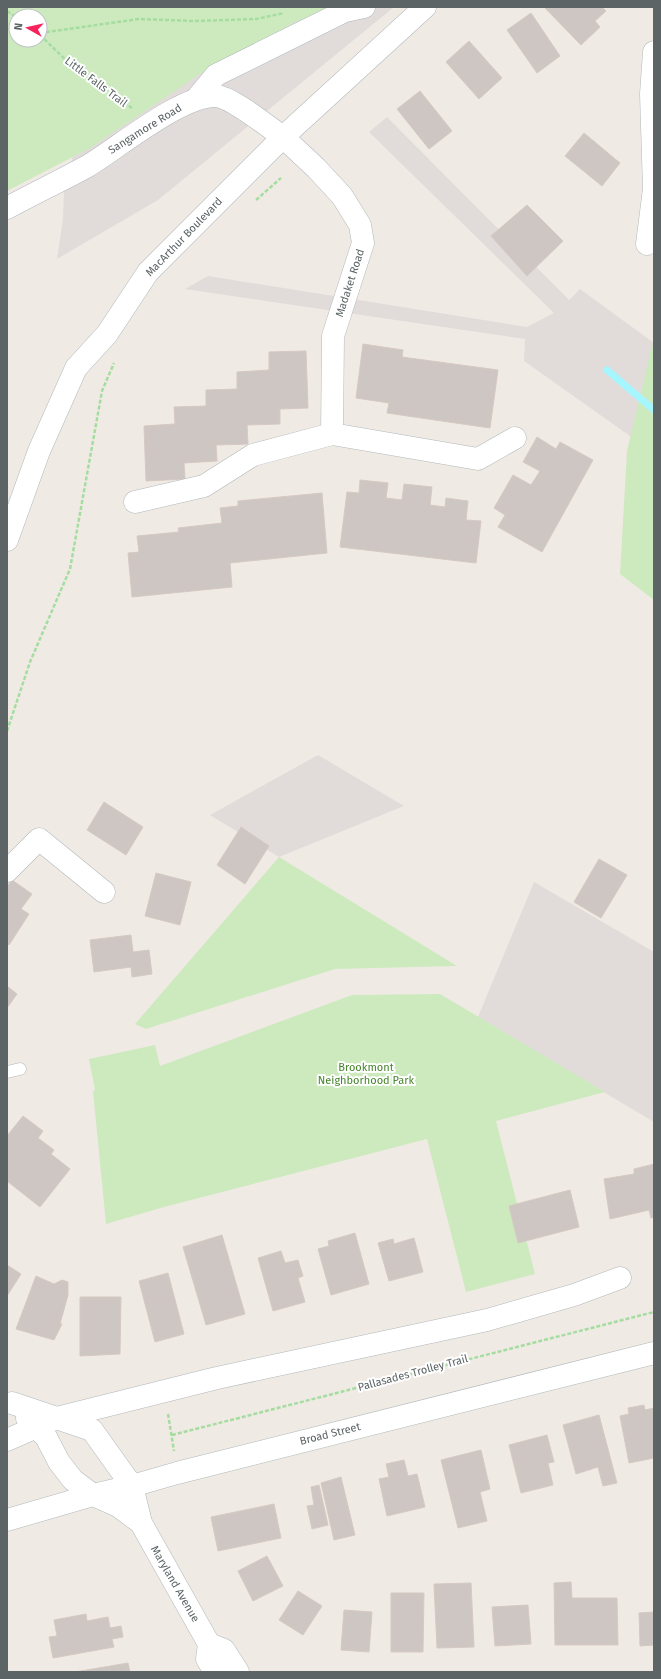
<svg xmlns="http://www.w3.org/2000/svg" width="661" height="1679" viewBox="0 0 661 1679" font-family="'Fira Sans',sans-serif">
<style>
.industrial{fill:#e1dcd9}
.green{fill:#cdeabf;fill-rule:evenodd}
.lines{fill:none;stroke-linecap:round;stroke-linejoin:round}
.stream{stroke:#a6f6ff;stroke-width:7}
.building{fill:#cdc6c3;stroke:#d6c9c2}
.lane-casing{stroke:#b2b8ba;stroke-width:13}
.street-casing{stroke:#b2b8ba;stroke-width:23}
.secondary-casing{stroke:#b1b8bb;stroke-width:23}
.path{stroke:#a5dda1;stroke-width:2.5;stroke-dasharray:4 2;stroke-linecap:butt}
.lane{stroke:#fff;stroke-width:12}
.street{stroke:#fff;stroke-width:22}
.secondary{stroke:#fff;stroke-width:22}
.labels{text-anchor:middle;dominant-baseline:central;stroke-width:4;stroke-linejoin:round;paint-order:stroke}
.street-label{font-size:11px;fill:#5c6466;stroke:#fff}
.park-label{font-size:11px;fill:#46852d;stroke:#fff}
</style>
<rect width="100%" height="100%" fill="#f0eae4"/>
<path class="industrial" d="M100 7H394L158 200 57 259 63 219 64 190 82 121Z
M387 117 569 300 580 289 654 343V453L524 361 525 339 185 289 208 276 527 327 554 313 369 132Z
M318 755 404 806 279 857 210 815Z
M534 882 654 952V1122L478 1017Z"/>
<path class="green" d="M7 7H338L297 21 209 68 90 148 7 191ZM16 16H40V40H16Z
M654 344V600L620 574 627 451 652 346Z
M279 857 457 966 335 969 146 1029 135 1024Z
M440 994 605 1092 496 1121 535 1274 466 1292 427 1139 164 1207 106 1224 93 1091 95 1090 89 1059 155 1045 160 1066 352 995Z"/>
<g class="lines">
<path class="stream" d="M607 370 654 410"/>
</g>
<path class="building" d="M602 7 606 11 595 21 600 27 581 45 545 8Z
M531 13 560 56 537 73 507 30Z
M469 41 502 78 479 99 446 62Z
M420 91 452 131 429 149 397 109Z
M584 133 620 163 602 186 565 156Z
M527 205 563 241 527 276 491 236Z
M363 344 403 350 402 357 498 370 490 428 387 413 389 403 356 398Z
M306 351 308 408 280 409V424L247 425 248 444 216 445 217 461 184 463 185 479 146 481 144 426 175 424 174 407 206 406V390L237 389V372L269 370V352Z
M537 437 556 449 560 442 593 460 542 552 498 527 505 515 494 508 513 475 531 485 540 471 523 462Z
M360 480 388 483 386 498 402 500 404 484 432 487 430 505 445 507 446 498 468 501 466 520 481 521 476 563 340 547 347 492 359 493Z
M322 493 327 553 230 563 232 587 132 597 128 553 139 552 137 536 179 532 178 528 222 523 220 508 238 506V501Z
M104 802 143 827 126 855 87 830Z
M241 827 269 846 245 884 217 865Z
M599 859 627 875 601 918 574 902Z
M156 873 191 882 180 925 145 916Z
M12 880 32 894 21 909 29 914 9 945 7 943V887Z
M131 935 133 952 149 950 152 974 132 977 131 967 94 972 90 940Z
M7 986 17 994 7 1008Z
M23 1116 43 1131 38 1138 54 1150 51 1154 70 1169 40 1207 7 1181V1136Z
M654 1164V1217L651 1218 649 1210 610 1219 604 1179 634 1174V1169Z
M570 1190 579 1227 518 1243 509 1206Z
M355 1233 369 1284 331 1295 318 1249 329 1246 328 1241Z
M222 1235 245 1314 206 1325 183 1247Z
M414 1238 423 1272 389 1281 378 1243 393 1239 394 1244Z
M281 1251 285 1263 298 1260 303 1276 298 1278 305 1302 273 1311 258 1258Z
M7 1265 21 1274 7 1296Z
M168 1273 184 1334 155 1342 139 1281Z
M36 1276 54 1284 62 1280 68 1282V1295L60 1324H62L54 1340 16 1329Z
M80 1297H121L120 1354 80 1356Z
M644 1405 645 1410 654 1408V1458L629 1463 620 1416 629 1414 628 1408Z
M599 1415 617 1483 603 1486 598 1467 576 1474 563 1425Z
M547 1435 554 1462 548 1463 553 1485 521 1493 509 1445Z
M481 1450 490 1489 480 1492 487 1521 458 1528 441 1460Z
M404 1460 408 1476 417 1474 425 1507 387 1516 379 1479 389 1477 386 1464Z
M341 1477 355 1535 334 1540 321 1483Z
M319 1485 328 1525 312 1529 307 1506 314 1505 311 1487Z
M274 1504 281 1538 218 1551 211 1517Z
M267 1556 283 1586 253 1601 238 1571Z
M571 1582 572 1598H617L618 1645H555L554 1583Z
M471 1583 474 1647 437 1648 434 1584Z
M298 1591 322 1606 303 1635 279 1620Z
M391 1593H424L423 1652H391Z
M528 1605 531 1644 495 1646 492 1607Z
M344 1610 372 1612 369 1652 341 1650Z
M654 1612V1645L640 1646 639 1613Z
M86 1614 87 1621 108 1617 110 1628 121 1626 123 1637 112 1639 114 1647 53 1658 49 1637 57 1636 54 1620Z
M128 1663 130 1672H75Z"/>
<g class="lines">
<defs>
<path id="lane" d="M7 1072 20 1069"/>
<path id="street" d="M283 137 316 168 342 196 360 225 363 243 333 336 332 434
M647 244 654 189 651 94 654 52
M135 502 204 486 253 455 332 434 478 459 515 438
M7 871 39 839 104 892
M12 1403 92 1430 132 1486 141 1523 209 1644 207 1659 215 1672
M27 1418 46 1437 59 1462 73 1480 93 1495 118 1506 141 1523
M7 1440 57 1418 217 1378 487 1320 574 1295 620 1278
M7 1520 93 1495 132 1486 177 1473 654 1353
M209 1644 224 1650 238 1672"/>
<path id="secondary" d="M197 98 216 75 345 11 364 7
M7 208C33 194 60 181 86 167 118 148 181 95 216 96 232 97 268 127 283 137
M7 540 39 451 76 368 107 334 148 272 283 137 425 7"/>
</defs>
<use href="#lane" class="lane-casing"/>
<use href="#street" class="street-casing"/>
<use href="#secondary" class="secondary-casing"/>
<path class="path" d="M7 11 16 17
M40 33 139 19 195 21 256 19 284 13
M40 35 71 65 132 108
M256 200 281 178
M7 731 30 662 70 569 102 391 114 363
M168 1414 174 1451
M172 1435 654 1312"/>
<use href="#lane" class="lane"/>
<use href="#street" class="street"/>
<use href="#secondary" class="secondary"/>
</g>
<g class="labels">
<g class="street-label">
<text transform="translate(96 82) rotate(37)">Little Falls Trail</text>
<text transform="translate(145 129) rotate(-32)">Sangamore Road</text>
<text transform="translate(184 237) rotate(-46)">MacArthur Boulevard</text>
<text transform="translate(350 283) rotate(-72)">Madaket Road</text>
<text transform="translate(413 1373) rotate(-15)">Pallasades Trolley Trail</text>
<text transform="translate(330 1434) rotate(-14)">Broad Street</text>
<text transform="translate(175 1584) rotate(60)">Maryland Avenue</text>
</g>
<g class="park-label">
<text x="366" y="1067">Brookmont<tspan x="366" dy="13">Neighborhood Park</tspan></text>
</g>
</g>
<rect width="661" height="1679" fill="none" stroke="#5c6466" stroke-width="16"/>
<g transform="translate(28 28) rotate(278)"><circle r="19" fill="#ffffff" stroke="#bec1c2"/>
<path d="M0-3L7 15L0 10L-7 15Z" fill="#f9225a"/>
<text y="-6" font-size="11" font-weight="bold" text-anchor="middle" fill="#5c6466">N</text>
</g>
</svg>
